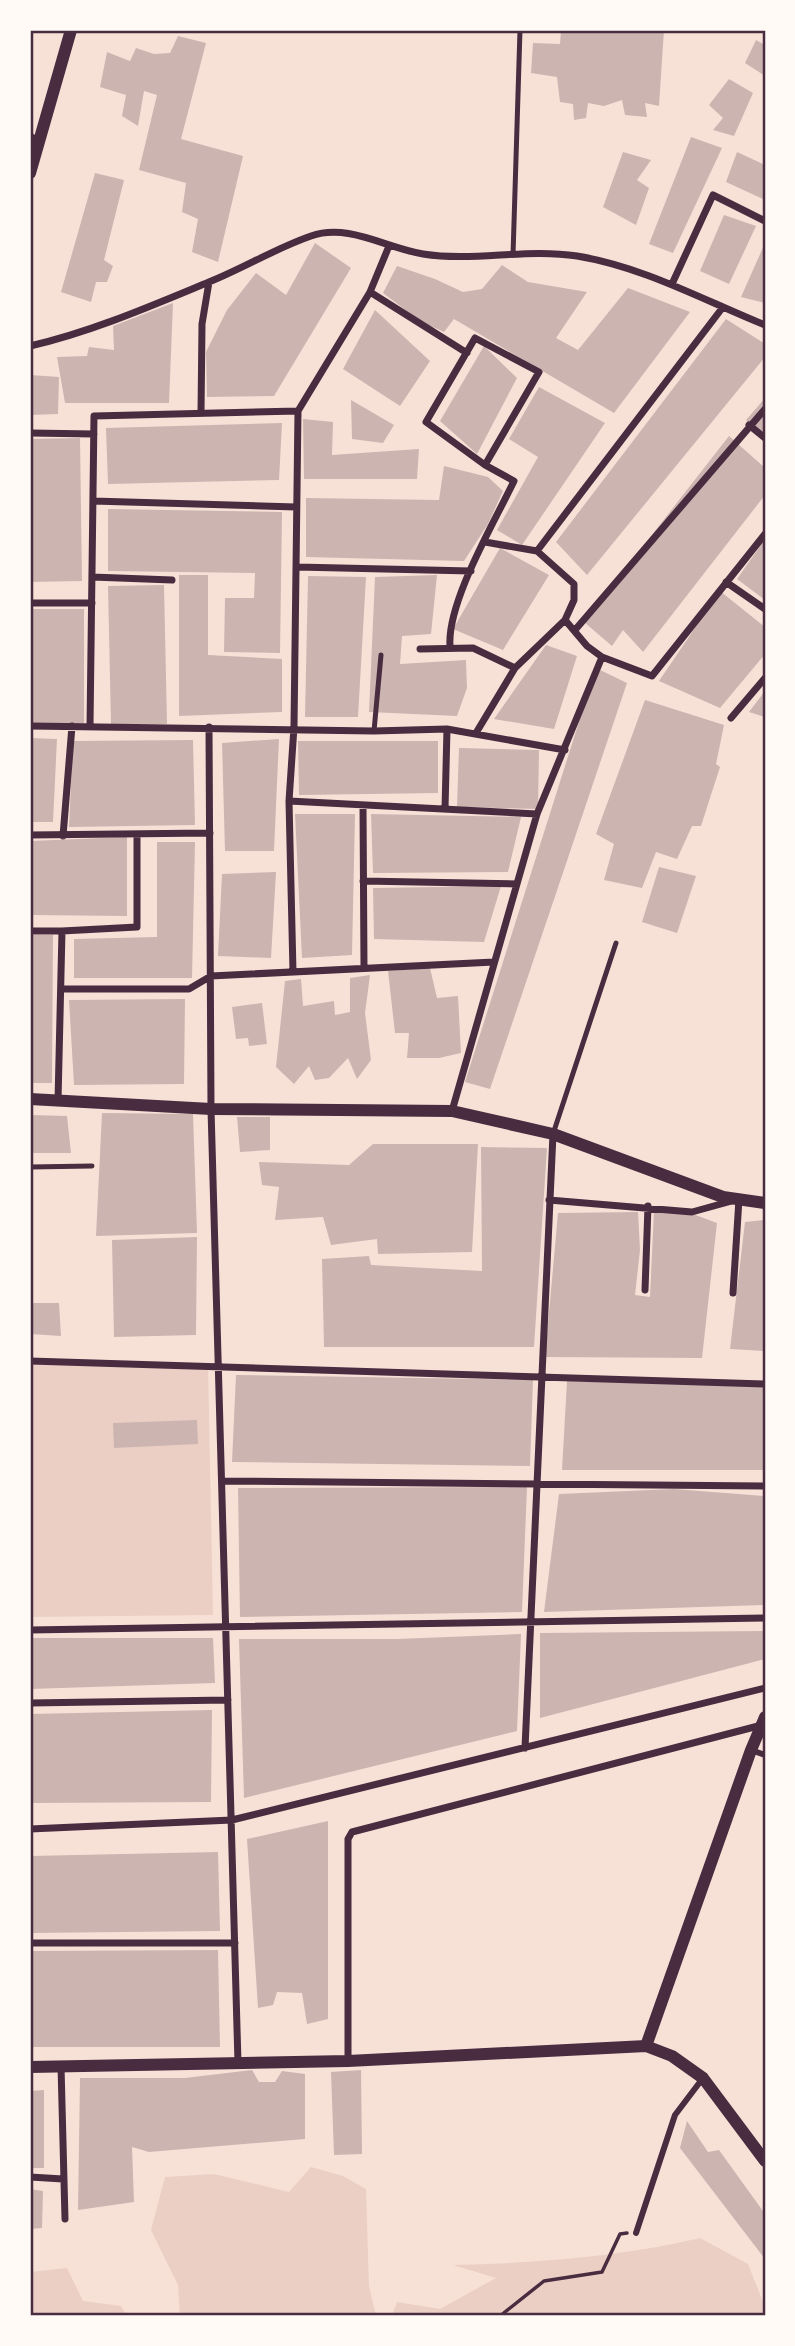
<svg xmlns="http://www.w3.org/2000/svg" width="795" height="2346" viewBox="0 0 795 2346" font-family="'DejaVu Sans',sans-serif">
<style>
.green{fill:#ebcfc5}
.building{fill:#ccb4b1}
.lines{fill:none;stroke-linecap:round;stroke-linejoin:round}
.path{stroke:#4a2c40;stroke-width:3.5}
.service{stroke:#4a2c40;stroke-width:5}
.pedestrian{stroke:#4a2c40;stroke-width:6}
.minor{stroke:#4a2c40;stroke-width:7}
.tertiary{stroke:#4a2c40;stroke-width:12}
.neatline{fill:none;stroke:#4a2c40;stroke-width:2.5}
</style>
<rect width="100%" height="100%" fill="#f7e1d7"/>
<path class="green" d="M30 1362 208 1364 213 1615 30 1617Z
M311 2167 343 2176 366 2189 369 2286 376 2316H180L178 2285 151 2230 165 2177 214 2174 289 2192Z
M700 2238 748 2264 765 2307V2316H392L397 2302 440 2309 496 2278 453 2265C537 2263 619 2257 700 2238Z
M67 2268 83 2301 121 2306 127 2316H30V2272Z"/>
<path class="building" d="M561 30H664L659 106 645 103 647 117 625 115 622 100 604 106 588 103 586 118 574 120 573 104 560 102 557 77 531 73 533 43 560 44Z
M178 36 206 43 181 139 243 156 218 262 192 252 198 219 182 212 186 183 139 170 157 95 144 91 138 126 122 116 126 95 100 87 107 52 130 61 136 48 154 54 170 53Z
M756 40 765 45V76L745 63Z
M729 79 753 93 734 136 713 130 723 118 709 105Z
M691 137 722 148 673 253 649 244Z
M623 152 651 160 637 180 649 188 636 225 603 207Z
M737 152 765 165V200L726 182Z
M95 173 124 180 104 260 113 266 107 282H96L91 302 61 292Z
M724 215 756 226 729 284 700 271Z
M315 243 351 268 274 396 207 397 206 352 227 310 256 273 286 295Z
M765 243V303L741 297Z
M502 265 528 282 587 292 556 338 578 350 628 288 690 312 614 413 454 319 444 332 420 321 383 293 397 266 435 279 463 292 482 289Z
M173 303 169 403H65L57 357 87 356 89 347 114 350 113 326Z
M375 310 430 361 400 406 343 369Z
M726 319 765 344V357L587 575 556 542Z
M484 346 517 378 477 454 440 421Z
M30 375 59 377 58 414 30 415Z
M539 387 605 423 522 545 497 530 538 457 509 439Z
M765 398V436L746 420Z
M351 400 394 425 383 443 352 439Z
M303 419 333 422 332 455 419 449 417 479H304Z
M282 423 279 480 108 484 106 428Z
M729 436 765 468V495L643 652 623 630 612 646 584 622Z
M80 438 82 581 30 582V439Z
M444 466 488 477 503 491 488 524 464 561 306 557V498L439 500Z
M108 509 282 512 280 653 224 652 225 598H254L255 573 108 571Z
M765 539V600L737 579Z
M500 548 549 575 503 650 453 629Z
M179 575H208V655L282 659V712L179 716Z
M437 575 431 634 402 636 400 664 466 660 467 688 457 716 369 712 375 577Z
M308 576 366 577 358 717H305Z
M164 585 167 724 111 725 108 586Z
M720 591 765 627V654L720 708 659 681Z
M30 609H84V724H30Z
M546 645 577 656 554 729 494 719Z
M596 668 627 683 490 1089 465 1082Z
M765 691V717L749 712Z
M645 700 724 725 716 764 720 767 701 826H692L677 859 656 852 642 888 604 880 614 844 596 834Z
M30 738 57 739 53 822H30Z
M279 739 274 851H225L222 743Z
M193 740 195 825 69 827 73 741Z
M298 741H438V793L299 795Z
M459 748 539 750 538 809 457 807Z
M295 814H355L352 955 302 958Z
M371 814 521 817 508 872 373 873Z
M127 837V916L30 915V841Z
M157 842H195L192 978H74V939L157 937Z
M659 867 696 876 677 933 642 922Z
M276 872 271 958 218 956 222 874Z
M501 886 484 942 374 939 373 888Z
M30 935H53L52 1083H30Z
M430 968 437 998 458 996 461 1053 439 1058H407L409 1033H395L388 971Z
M370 975 365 1013 371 1060 357 1079 348 1058 329 1078 315 1080 309 1066 294 1084 276 1067 285 981 301 979 303 1006 334 1001 335 1015 350 1012V978Z
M185 999 184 1084 74 1085 69 1000Z
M262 1003 267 1044 249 1046 248 1038 236 1039 232 1007Z
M102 1113 193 1114 197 1233 96 1236Z
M30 1115 67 1116 71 1153H30Z
M237 1117H270V1150L240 1152Z
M373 1144H478L472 1252 378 1254 377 1239 331 1245 323 1217 275 1220 279 1187 262 1185 259 1162 349 1165Z
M481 1147 547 1148 534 1347H324L322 1259 369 1256 371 1265 482 1271Z
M654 1210H682L717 1223 702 1358 545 1357 558 1213 638 1212 640 1250 635 1295 650 1297Z
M765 1220V1351L730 1349 745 1222Z
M197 1237 196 1335 114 1337 112 1240Z
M30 1303H59L61 1336 30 1334Z
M236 1375 533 1380 530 1466 232 1462Z
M567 1381 765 1386V1470H562Z
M197 1420 198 1444 114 1448 113 1423Z
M527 1487 522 1612 240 1617 238 1488Z
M674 1489 765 1496V1605L544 1612 559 1494Z
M763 1631 765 1659 540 1718V1633Z
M521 1634 517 1731 244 1798 239 1639H397Z
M30 1638H213L215 1683 30 1689Z
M212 1710 211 1802 30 1803V1714Z
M328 1821V2019L307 2024 302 1993 277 1992 273 2005 258 2008 247 1839Z
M218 1852 220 1931 30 1933V1856Z
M218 1950 220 2047H30V1951Z
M252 2070 259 2082H275L282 2071 305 2074V2139L149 2152 132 2147 134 2202 78 2210 80 2078H185Z
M361 2070 362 2154 334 2155 331 2072Z
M44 2090V2168H30V2091Z
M687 2121 708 2152 719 2150 765 2214V2259L680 2148Z
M30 2189 43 2191 42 2228 30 2229Z"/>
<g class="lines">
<path class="path" d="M500 2316 544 2281 602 2272 620 2234 627 2233"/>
<path class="service" d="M513 255 520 30
M374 731 381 655
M553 1134 616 943
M30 1167 92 1166"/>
<path class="pedestrian" d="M751 1750 765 1755
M636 2233 675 2115 703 2078"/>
<path class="minor" d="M30 136 39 142
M672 284 713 195 765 221
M370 292 467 353
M30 346C91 332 151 306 209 282 244 268 276 248 311 236 348 223 386 248 423 254 474 262 526 248 577 256 644 267 703 300 765 325
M201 413 202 324 209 282
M749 425 765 438
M30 433 94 434
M93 501 296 507
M485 542 537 551 574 584V600L565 620 587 646 602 657 652 676 765 534
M537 551 723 307
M297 567 471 571
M92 577 172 580
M726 582 765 609
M30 603H92
M575 630 765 409
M450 646C447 602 494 523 514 481L485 465 426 422 475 338 539 372 485 465
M420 649 473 648 515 668
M731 718 765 678
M30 726 374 731 447 729 565 750
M90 726 94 416 298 411
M209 727 211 1109 238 2063
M476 733 515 668 565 620
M289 801 537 814
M363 805 364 968
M445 809 447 729
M30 835 210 833
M63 836 72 726
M363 881 517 884
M30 931H62
M293 972 289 801 294 727 298 411 370 292 389 246
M63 989H189L211 976 494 962
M58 1101 62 931 137 927V836
M452 1111 537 814 602 657
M549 1200 692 1212 739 1199 733 1293
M645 1290 648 1206
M30 1361 765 1384
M222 1481 765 1486
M30 1630 765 1618
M30 1703 228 1700
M525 1748 553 1134
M30 1829 232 1820 765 1688
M30 1943H235
M348 2061V1839L352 1832 762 1725
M61 2066 65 2219
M30 2177 63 2179"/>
<path class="tertiary" d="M30 173 71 30
M30 1099 211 1109 452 1111 553 1134 723 1197 765 1203
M646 2046 751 1750 765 1717
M30 2067 348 2061 646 2046 672 2056 703 2078 765 2161"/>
</g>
<rect width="795" height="2346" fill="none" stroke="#fffaf5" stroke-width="63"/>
<rect x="32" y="32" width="732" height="2282" class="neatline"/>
</svg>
